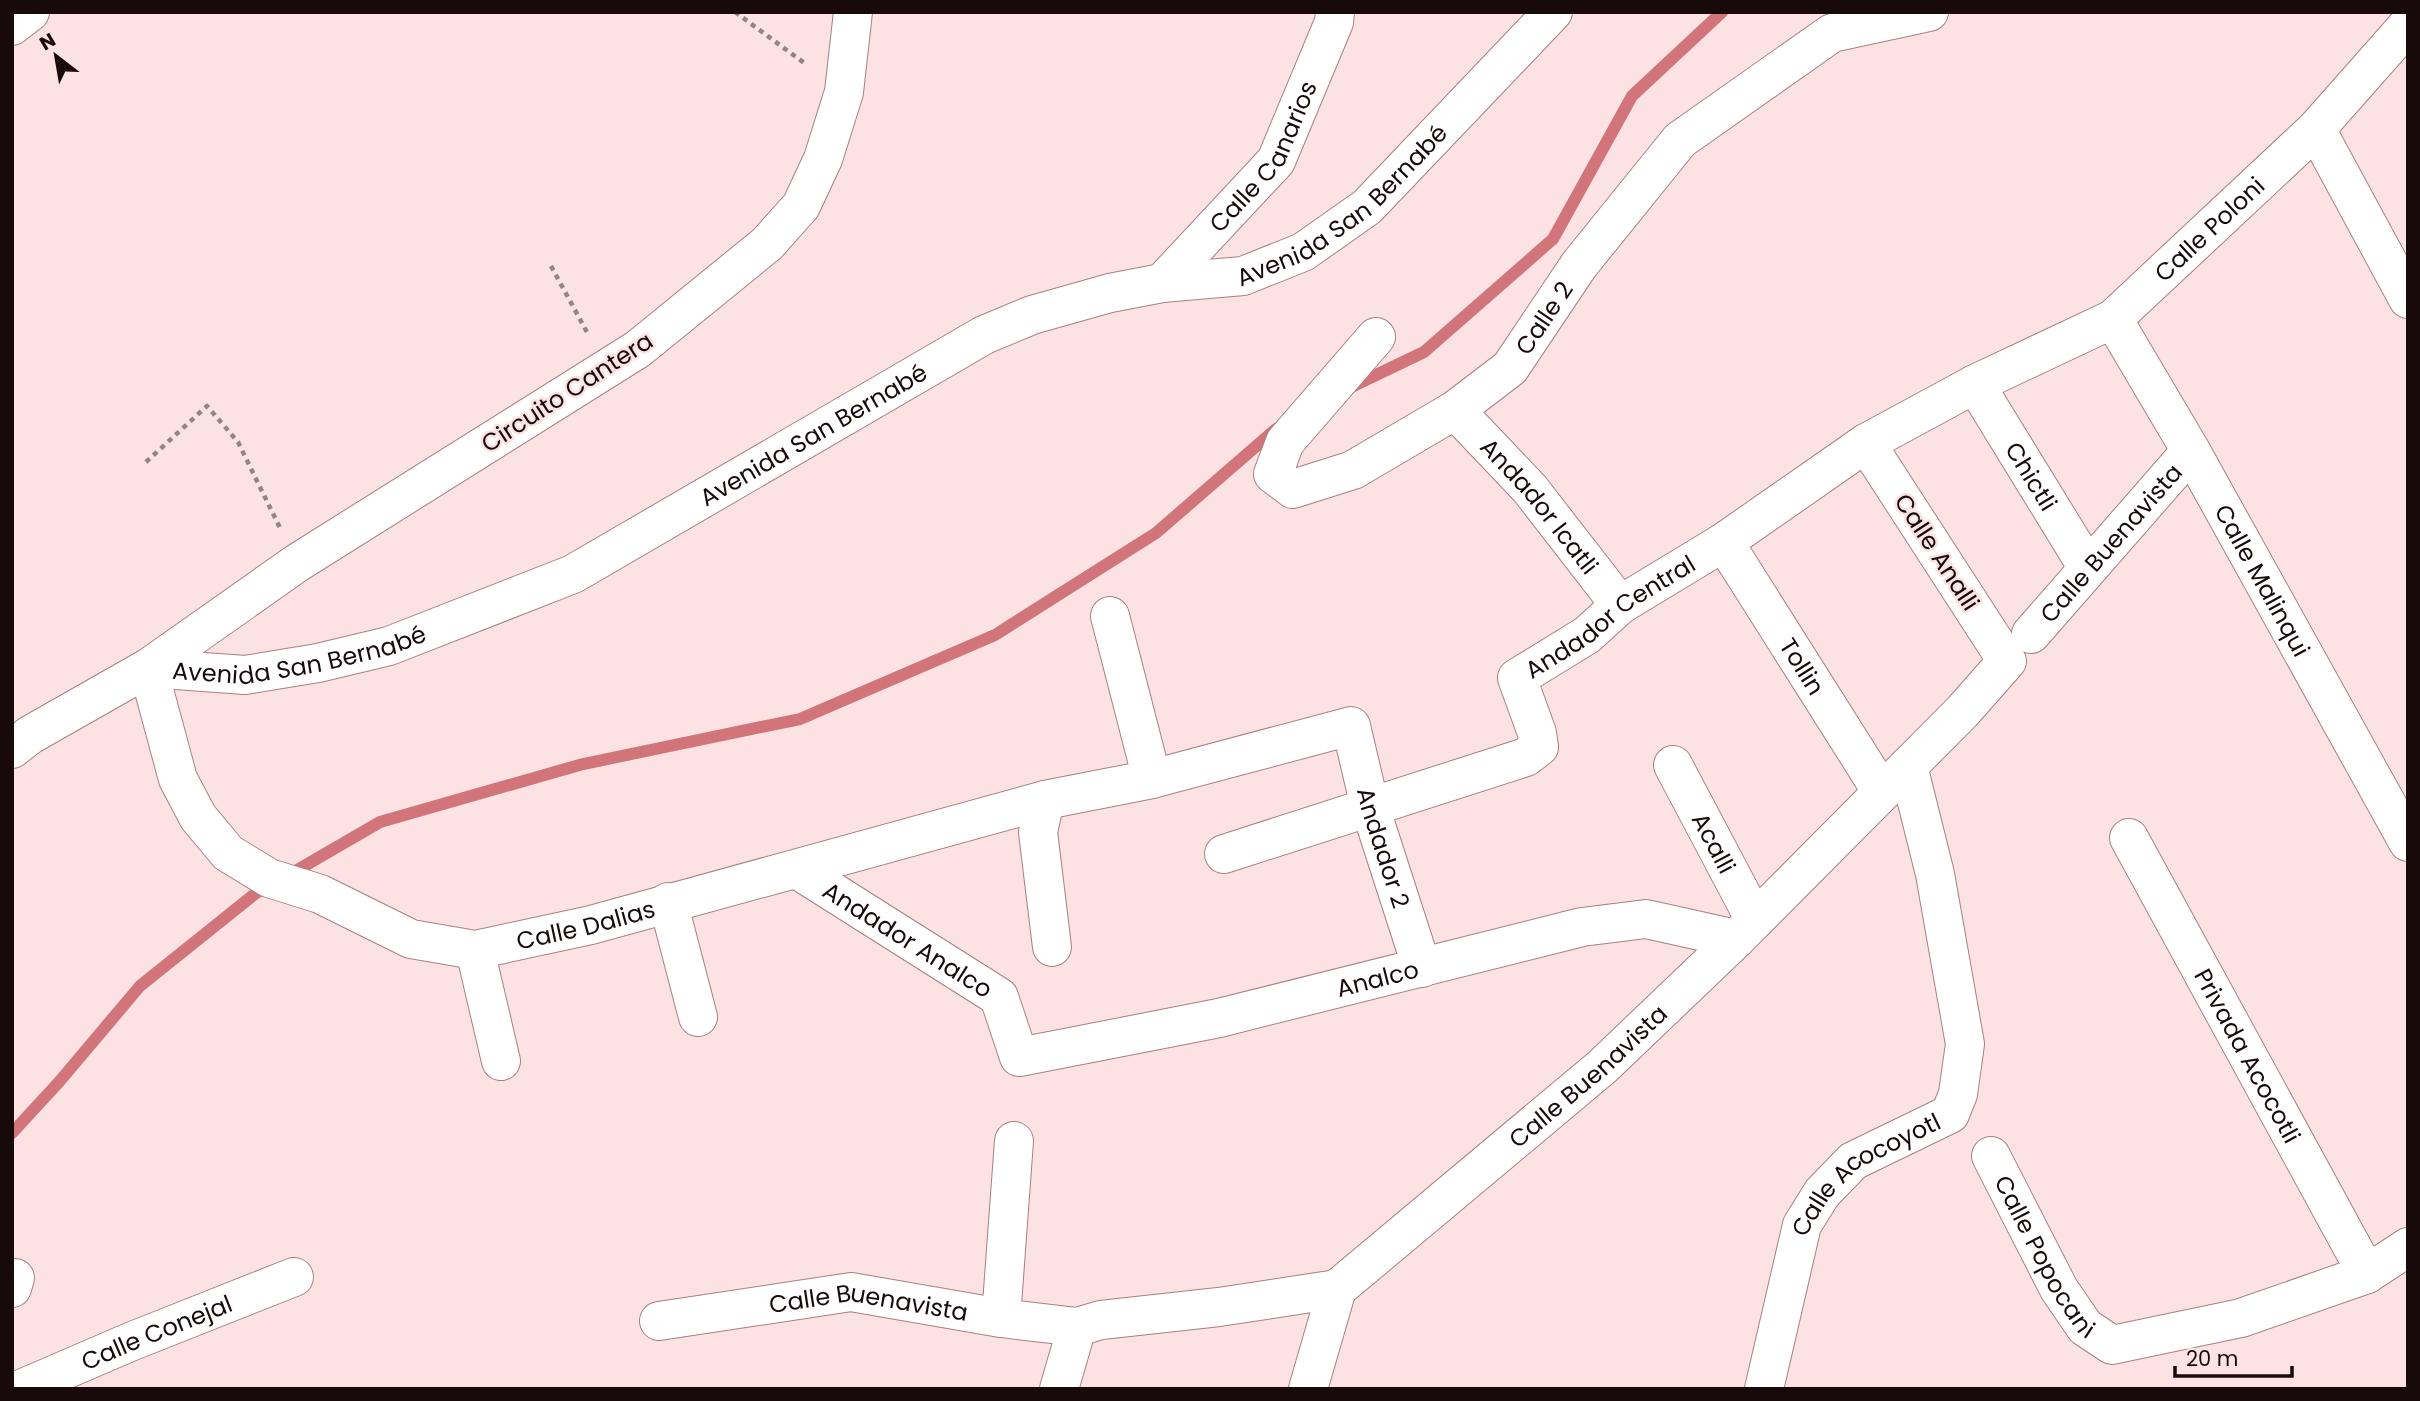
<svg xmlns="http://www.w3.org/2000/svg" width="2420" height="1401" viewBox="0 0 2420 1401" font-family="Poppins,sans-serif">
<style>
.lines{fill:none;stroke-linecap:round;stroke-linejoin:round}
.stream{stroke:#d2757b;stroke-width:12}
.minor-casing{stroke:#a78182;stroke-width:40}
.secondary-casing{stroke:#a78182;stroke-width:40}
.path{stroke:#988384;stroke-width:4.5;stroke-dasharray:5 5;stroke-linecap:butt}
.minor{stroke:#fff;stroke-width:38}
.secondary{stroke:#fff;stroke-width:38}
.labels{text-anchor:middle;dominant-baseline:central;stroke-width:5;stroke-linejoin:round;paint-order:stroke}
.street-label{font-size:24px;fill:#180a0b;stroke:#fce2e3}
</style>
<rect width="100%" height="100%" fill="#fce2e3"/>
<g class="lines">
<path class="stream" d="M1349 388 1424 352 1553 239 1632 96 1722 12
M287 876 380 822 583 764 800 719 995 635 1156 533 1276 429
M12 1133 59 1082 140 986 256 893 271 885"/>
<defs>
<g id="minor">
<path id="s1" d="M853 12 844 92 823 159 801 206 767 244 638 349 297 563 148 668 178 779 198 817 228 853 269 878 320 894 411 939 475 950 591 925 1045 800 1152 779 1351 726 1370 807 1422 968"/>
<path d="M12 26 30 12"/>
<path d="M2316 129 2408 299"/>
<path id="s2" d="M1162 283 1276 161 1334 22 1335 12"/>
<path id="s3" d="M2113 319 2191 451 2408 842"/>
<path id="s4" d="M1376 337 1285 442 1273 474 1293 489 1353 470 1455 410 1510 368 1579 265 1680 140 1832 33 1929 12"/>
<path id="s5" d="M1975 384 2088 568"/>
<path id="s6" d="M1455 410 1530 489 1620 605"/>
<path id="s7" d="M1724 542 1882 792"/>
<path d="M1110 616 1152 779"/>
<path id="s8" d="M2031 634 2191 451"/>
<path id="s9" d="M1673 765 1755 920"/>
<path d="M1045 800 1038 832 1052 947"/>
<path id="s10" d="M2129 838 2367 1274"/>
<path id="s11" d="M1224 854 1526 757 1539 747 1537 733 1517 678 1587 635 1620 605 1724 542 1866 443 1975 384 2113 319 2316 129 2408 25"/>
<path id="s12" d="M798 870 999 997 1019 1057 1219 1018 1582 927 1646 919 1736 939"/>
<path d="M668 902 698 1017"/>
<path d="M475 950 501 1061"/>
<path id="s13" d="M1991 1156 2059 1289 2085 1327 2112 1345 2241 1318 2367 1274 2408 1247"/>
<path d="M12 1288 15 1278"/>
<path d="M1001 1318 1014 1141"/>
<path id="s14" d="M659 1321 851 1292 1001 1318 1077 1327 1101 1320 1219 1307 1337 1289 1602 1067 1736 939 1962 712 2007 661 1866 443"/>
<path id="s15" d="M21 1389 130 1342 294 1277"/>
<path d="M1059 1389 1077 1327"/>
<path d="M1308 1389 1337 1289"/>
<path id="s16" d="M1764 1389 1802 1225 1822 1193 1853 1161 1950 1114 1958 1094 1965 1044 1935 874 1908 766"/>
</g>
<g id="secondary">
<path id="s17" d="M12 749 30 735 148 668 245 675 318 663 389 646 573 574 984 335 1032 315 1110 293 1162 283 1243 276 1303 252 1367 207 1553 12"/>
</g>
</defs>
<use href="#minor" class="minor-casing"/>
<use href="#secondary" class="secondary-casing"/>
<path class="path" d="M735 12 807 65
M551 266 588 334
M146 462 207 406 238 442 280 528"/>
<use href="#minor" class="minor"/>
<use href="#secondary" class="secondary"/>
</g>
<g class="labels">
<g class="street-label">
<text stroke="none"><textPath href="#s2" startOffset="164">Calle Canarios</textPath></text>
<text stroke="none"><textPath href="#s17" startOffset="1466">Avenida San Bernabé</textPath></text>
<text stroke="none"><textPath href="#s11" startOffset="1236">Calle Poloni</textPath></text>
<text stroke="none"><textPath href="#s4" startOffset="509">Calle 2</textPath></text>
<text transform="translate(567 392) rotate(-33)">Circuito Cantera</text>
<text stroke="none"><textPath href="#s17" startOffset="878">Avenida San Bernabé</textPath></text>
<text stroke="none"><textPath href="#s5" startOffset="108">Chictli</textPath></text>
<text stroke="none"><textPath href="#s6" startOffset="128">Andador Icatli</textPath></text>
<text stroke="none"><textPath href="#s8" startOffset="121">Calle Buenavista</textPath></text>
<text transform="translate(1937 552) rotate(57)">Calle Analli</text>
<text stroke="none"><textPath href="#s3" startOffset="301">Calle Malinqui</textPath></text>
<text stroke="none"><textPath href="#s11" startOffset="518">Andador Central</textPath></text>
<text stroke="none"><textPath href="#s17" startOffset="312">Avenida San Bernabé</textPath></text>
<text stroke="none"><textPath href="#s7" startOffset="147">Tollin</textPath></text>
<text stroke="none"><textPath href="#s9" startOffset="88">Acalli</textPath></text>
<text stroke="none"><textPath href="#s1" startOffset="2508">Andador 2</textPath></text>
<text stroke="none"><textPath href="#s1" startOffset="1591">Calle Dalias</textPath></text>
<text stroke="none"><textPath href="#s12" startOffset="130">Andador Analco</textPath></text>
<text stroke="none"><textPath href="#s12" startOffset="668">Analco</textPath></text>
<text stroke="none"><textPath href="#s10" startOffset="248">Privada Acocotli</textPath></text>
<text stroke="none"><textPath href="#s14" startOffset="1015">Calle Buenavista</textPath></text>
<text stroke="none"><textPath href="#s16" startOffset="252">Calle Acocoyotl</textPath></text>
<text stroke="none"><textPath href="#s13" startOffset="114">Calle Popocani</textPath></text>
<text stroke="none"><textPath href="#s14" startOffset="212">Calle Buenavista</textPath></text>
<text stroke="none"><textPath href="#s15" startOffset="147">Calle Conejal</textPath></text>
</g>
</g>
<rect width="2420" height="1401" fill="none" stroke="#180a0b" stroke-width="28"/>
<g transform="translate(56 56) rotate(329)" stroke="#fce2e3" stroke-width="5" paint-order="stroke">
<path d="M0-5L12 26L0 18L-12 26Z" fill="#180a0b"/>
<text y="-10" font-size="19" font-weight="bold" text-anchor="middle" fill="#180a0b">N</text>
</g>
<path d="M2175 1366v10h117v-10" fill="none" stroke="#180a0b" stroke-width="3.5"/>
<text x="2186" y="1366" font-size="21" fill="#180a0b" stroke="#fce2e3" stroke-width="5" paint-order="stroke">20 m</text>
</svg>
